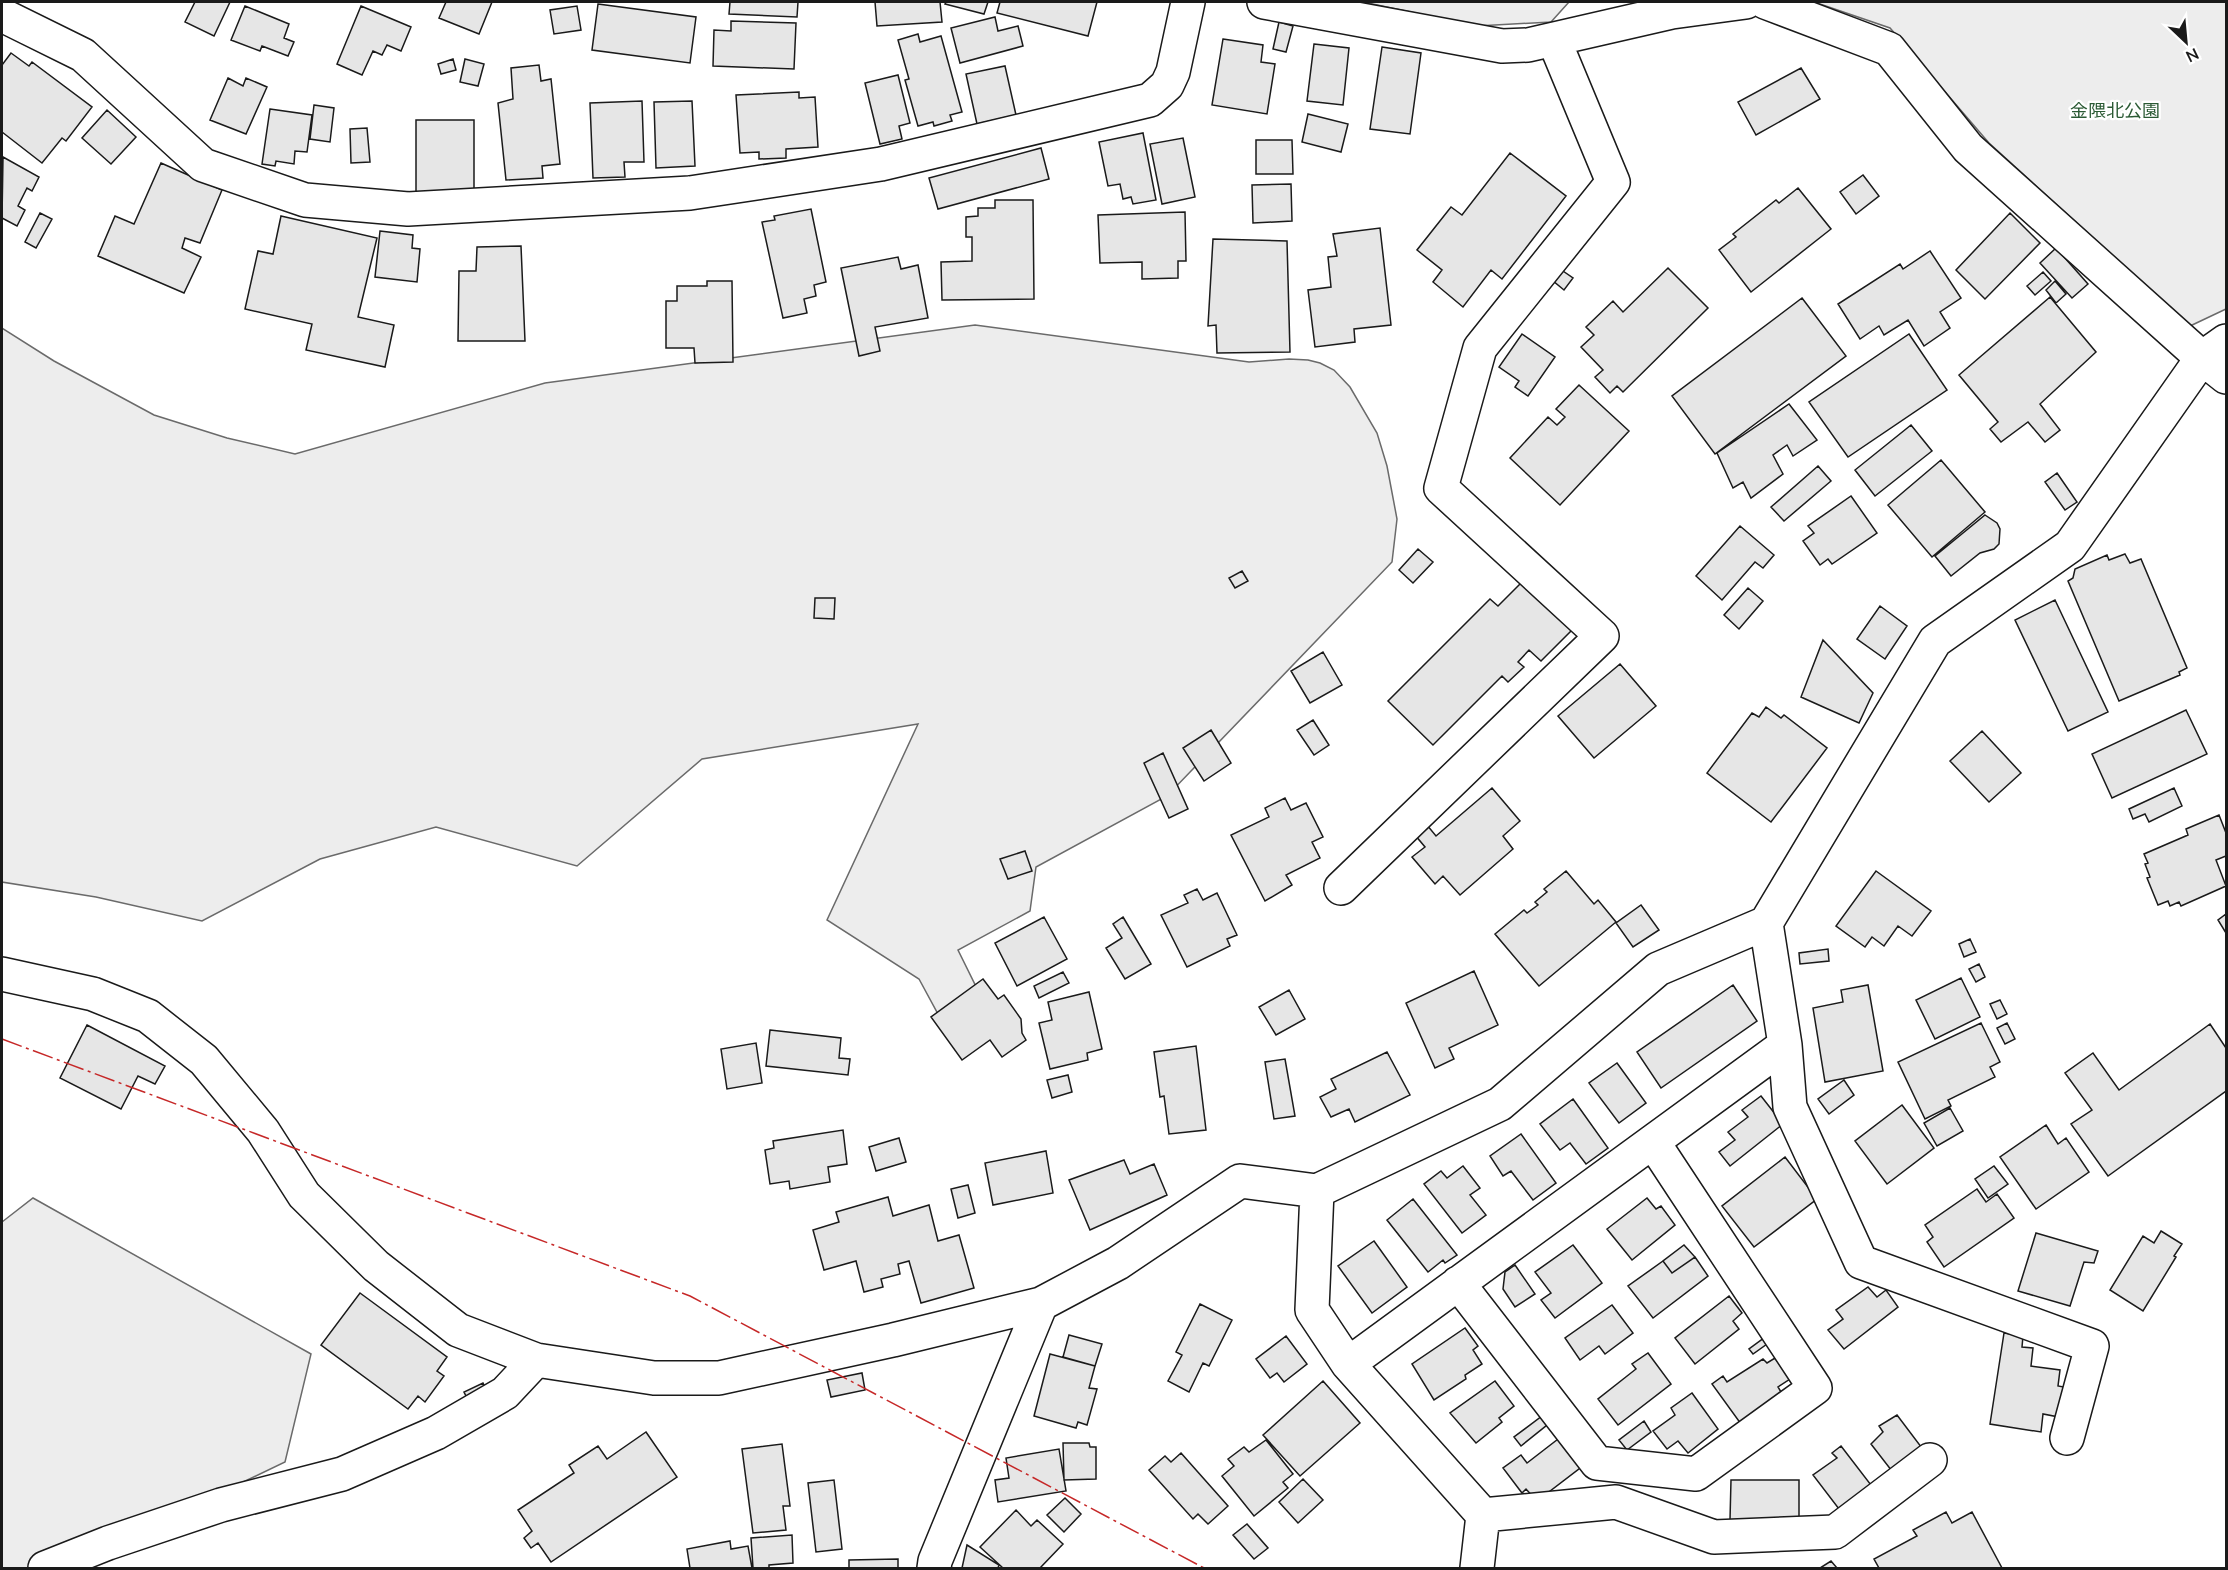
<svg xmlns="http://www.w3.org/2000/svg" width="2228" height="1570" viewBox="0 0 2228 1570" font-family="'Nunito Sans','Noto Sans JP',sans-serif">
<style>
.built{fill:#ededed;stroke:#6a6a6a;stroke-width:1.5}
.building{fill:#e6e6e6;stroke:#1a1a1a;stroke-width:1.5}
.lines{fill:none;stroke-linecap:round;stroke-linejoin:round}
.minor-casing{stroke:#1a1a1a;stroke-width:36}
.minor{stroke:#fff;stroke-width:33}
.power{stroke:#c62828;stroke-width:1.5;stroke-dasharray:21 4.5 3 4.5;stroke-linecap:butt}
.labels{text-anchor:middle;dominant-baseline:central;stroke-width:4.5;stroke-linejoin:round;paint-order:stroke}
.park-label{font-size:18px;fill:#2b5a34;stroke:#fff}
</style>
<rect width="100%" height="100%" fill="#fff"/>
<path class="built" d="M1363 2H1569L1551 22 1477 26Z
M1814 2H2226V309L2190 326 1989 143 1890 28Z
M975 325 1249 362 1289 359 1308 360 1320 363 1334 370 1350 387 1377 433 1387 466 1397 519 1392 562 1167 796 1036 867 1030 911 958 950 998 1031 945 1027 919 979 827 920 918 724 702 759 577 866 436 827 320 859 202 921 96 897 2 882V328L54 361 154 415 227 438 295 454 545 383Z
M33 1198 311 1354 285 1462 63 1568H2V1222Z"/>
<path class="building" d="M195 2H230L214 36 185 22Z
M446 2H492L479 34 439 18Z
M730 2H798L797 17 729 14Z
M875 2H940L942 22 877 26Z
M946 2H988L984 14 945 4Z
M1000 2H1097L1088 36 997 13Z
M598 4 696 17 690 63 592 50Z
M245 6 289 24 284 38 294 42 288 56 262 46 260 51 231 40Z
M361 6 411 27 401 51 387 45 382 55 373 51 362 75 337 64Z
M577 6 581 30 554 34 550 10Z
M995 17 998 31 1018 26 1023 46 960 63 951 28Z
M731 21 796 23 794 69 713 66 714 30 731 31Z
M1279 22 1293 26 1286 52 1273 49Z
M918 34 920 42 941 36 962 112 950 115 952 121 934 126 933 122 918 126 905 80 909 79 898 40Z
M1223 39 1263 45 1261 62 1275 64 1267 114 1212 105Z
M1314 44 1349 48 1343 105 1307 101Z
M1382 47 1421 53 1410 134 1370 129Z
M11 53 29 66 32 62 92 107 66 141 62 138 42 163 2 132V65Z
M453 59 456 70 441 74 438 64Z
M465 59 484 64 478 86 460 82Z
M539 65 541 81 551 79 560 164 542 166 543 178 506 180 498 103 513 99 511 68Z
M1005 66 1016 115 977 124 966 74Z
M1801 68 1820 99 1756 135 1738 102Z
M898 75 910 123 899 126 902 139 880 144 865 83Z
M228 78 243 86 246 78 267 87 246 134 210 120Z
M799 92V98L815 97 818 147 786 149V158L759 159V152L740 153 736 95Z
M642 101 644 162H624L625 177 593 178 590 103Z
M692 101 695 166 656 168 654 102Z
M314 105 334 108 330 142 310 139Z
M270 109 312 115 307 152 295 151 294 164 276 161 275 166 262 164Z
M107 110 136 137 111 164 82 138Z
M1308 114 1348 124 1341 152 1302 142Z
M416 120H474V196H416Z
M367 128 370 162 351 163 350 129Z
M1143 133 1156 200 1133 204 1131 197 1123 199 1120 184 1108 186 1099 142Z
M1183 138 1195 197 1162 204 1150 144Z
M1256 140H1292L1293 174H1256Z
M1041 148 1049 179 938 209 929 178Z
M1510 153 1566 196 1502 279 1491 270 1463 307 1433 282 1442 270 1417 250 1451 207 1462 215Z
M3 157 39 177 32 191 27 188 18 206 25 210 17 226 2 218Z
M161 163 222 190 200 243 185 238 182 248 201 257 184 293 98 256 115 216 134 224Z
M1863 175 1879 196 1856 214 1840 192Z
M1291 184 1292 221 1253 223 1252 185Z
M1798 188 1831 229 1751 292 1719 250 1736 237 1733 234 1776 200 1779 203Z
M995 200H1033L1034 299 942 300 941 262 972 261V237H966V217L978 216V208H995Z
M811 209 826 282 814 285 816 296 804 299 807 313 783 318 762 222 775 220 774 216Z
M1185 212 1186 261H1178V278L1142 279V262L1100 263 1098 215Z
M40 213 52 219 36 248 25 242Z
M2010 213 2040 243 1985 299 1956 270Z
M281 216 377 238 358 317 394 325 385 367 306 350 312 324 245 309 258 251 273 254Z
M1380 228 1391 325 1354 329 1355 342 1315 347 1308 290 1331 287 1328 257 1337 256 1333 234Z
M380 231 413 235 412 248 420 249 417 282 375 277Z
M1213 239 1287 241 1290 352 1217 353 1216 325 1208 326Z
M521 246 525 341H458L459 271H476L477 247Z
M2056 248 2088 284 2072 298 2040 263Z
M1930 251 1961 298 1940 312 1950 328 1924 346 1908 320 1884 335 1879 326 1860 339 1838 304 1900 264 1903 269Z
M898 257 901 269 918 265 928 318 875 327 880 351 859 356 841 268Z
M1668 268 1708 308 1623 392 1617 386 1610 393 1595 377 1603 370 1581 347 1594 335 1586 327 1613 301 1623 312Z
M1560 269 1573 278 1564 290 1552 280Z
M2043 272 2051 281 2035 295 2027 286Z
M707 281H732L733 362 695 363 694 348H666V301H677V286H707Z
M2055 281 2066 294 2056 303 2046 290Z
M2050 297 2096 352 2040 404 2060 430 2045 442 2028 422 2001 442 1990 429 1998 422 1959 375Z
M1802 298 1846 356 1715 454 1672 396Z
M1522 334 1555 357 1528 396 1515 387 1519 381 1499 367Z
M1909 334 1947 390 1848 457 1809 402Z
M1579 385 1629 431 1560 505 1510 458 1548 417 1557 425 1565 417 1556 409Z
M1789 404 1817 440 1793 456 1787 445 1773 455 1783 474 1751 498 1743 482 1733 488 1717 453Z
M1911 425 1932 451 1875 496 1855 470Z
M1941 460 1985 512 1932 557 1888 505Z
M1818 466 1831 481 1784 521 1771 507Z
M2057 473 2077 502 2065 510 2045 482Z
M1851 496 1877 533 1832 564 1828 559 1820 565 1803 541 1814 533 1808 526Z
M1985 515 1997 523 2000 529 1999 544 1994 549 1980 553 1951 576 1935 556Z
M1740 526 1774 555 1763 568 1755 562 1722 600 1696 576Z
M1418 549 1433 562 1413 583 1399 570Z
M2125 554 2130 563 2141 559 2187 668 2179 672 2180 675 2119 701 2068 581 2073 578 2075 569 2107 555 2109 560Z
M1242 571 1248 581 1235 588 1229 578Z
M1523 581 1572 630 1541 661 1529 650 1518 662 1524 667 1508 682 1502 676 1433 745 1388 701 1490 599 1498 606Z
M1748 588 1763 601 1739 629 1724 615Z
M815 598H835L834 619 814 618Z
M2055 600 2108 712 2068 731 2015 620Z
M1880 606 1907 626 1885 659 1857 639Z
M1823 640 1873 693 1859 723 1801 697Z
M1323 652 1342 685 1310 703 1291 671Z
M1620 664 1656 706 1594 758 1558 716Z
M1766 707 1781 718 1784 715 1827 748 1771 822 1707 773 1752 713 1759 717Z
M2186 710 2207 754 2112 798 2092 754Z
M1313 720 1329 745 1314 755 1297 730Z
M1211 730 1231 763 1204 781 1183 748Z
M1982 731 2021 773 1989 802 1950 761Z
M1163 753 1188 809 1169 818 1144 763Z
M1492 788 1520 821 1503 836 1513 849 1460 895 1443 876 1435 884 1412 857 1425 847 1415 835 1427 825 1436 836Z
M2174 788 2182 806 2149 822 2145 814 2133 819 2129 809Z
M1285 798 1291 810 1306 803 1323 837 1312 842 1320 858 1286 875 1292 885 1265 901 1231 835 1269 817 1265 808Z
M2219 815 2226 833V856L2216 860 2226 886 2181 906 2179 902 2170 906 2168 901 2158 905 2147 878 2150 877 2145 864 2148 863 2144 854 2188 835 2186 829Z
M1025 851 1032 871 1008 879 1000 859Z
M1566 871 1594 904 1598 900 1616 922 1539 986 1495 934 1524 910 1527 913 1538 905 1535 902 1547 892 1544 889Z
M1876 871 1931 911 1912 936 1898 926 1884 946 1872 937 1865 947 1836 926Z
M1197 889 1203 900 1217 893 1237 935 1227 939 1230 946 1187 967 1161 915 1188 903 1184 895Z
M1641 905 1659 930 1633 947 1616 923Z
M2226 914V933L2218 920Z
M1044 917 1067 959 1017 986 995 943Z
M1123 917 1151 964 1125 979 1106 948 1122 938 1113 924Z
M1970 939 1976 952 1964 957 1959 944Z
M1828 949 1829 961 1800 964 1799 953Z
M1979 964 1985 977 1976 982 1969 969Z
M1474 971 1498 1025 1449 1048 1454 1059 1435 1068 1406 1003Z
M1063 972 1069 983 1039 998 1034 986Z
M1961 978 1980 1017 1935 1039 1916 1000Z
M983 979 998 999 1004 995 1021 1019 1022 1033 1026 1040 1002 1057 990 1040 962 1060 931 1017Z
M1733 985 1757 1021 1661 1088 1637 1052Z
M1868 985 1883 1071 1825 1082 1813 1008 1843 1002 1841 990Z
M1289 990 1305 1019 1276 1035 1259 1007Z
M1089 992 1102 1049 1087 1053 1088 1060 1050 1069 1039 1023 1052 1020 1048 1002Z
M2000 1000 2007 1014 1997 1019 1990 1004Z
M1981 1023 2000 1062 1990 1067 1995 1077 1948 1100 1951 1106 1925 1119 1898 1062Z
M2007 1023 2015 1039 2005 1044 1997 1028Z
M2210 1024 2226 1048V1091L2108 1176 2071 1124 2092 1110 2065 1073 2093 1053 2119 1090Z
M87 1025 165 1066 155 1084 138 1076 121 1109 60 1078Z
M770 1030 841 1038 839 1058 850 1059 848 1075 766 1066Z
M756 1043 762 1083 727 1089 721 1049Z
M1196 1046 1206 1130 1169 1134 1164 1096 1160 1097 1154 1052Z
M1387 1052 1410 1095 1355 1122 1349 1109 1331 1117 1320 1097 1336 1089 1331 1079Z
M1285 1059 1295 1116 1274 1119 1265 1062Z
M1617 1063 1646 1103 1619 1123 1589 1083Z
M1068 1075 1072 1092 1052 1098 1047 1080Z
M1844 1080 1854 1095 1829 1114 1818 1099Z
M1761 1096 1783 1124 1730 1166 1719 1152 1735 1140 1728 1132 1748 1117 1742 1110Z
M1573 1099 1608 1148 1586 1164 1570 1143 1560 1150 1540 1124Z
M1902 1105 1934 1148 1887 1184 1855 1141Z
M1950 1108 1963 1131 1937 1146 1924 1123Z
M2046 1125 2058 1144 2066 1138 2089 1172 2036 1209 2000 1157Z
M843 1130 847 1164 828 1167 830 1182 790 1189 789 1181 770 1184 765 1150 774 1148 773 1141Z
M1521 1134 1556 1183 1533 1200 1511 1171 1503 1176 1490 1156Z
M899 1138 906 1162 876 1171 869 1147Z
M1046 1151 1053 1193 993 1205 985 1163Z
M1785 1157 1817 1199 1754 1247 1722 1206Z
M1124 1160 1130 1174 1154 1164 1167 1195 1090 1230 1069 1180Z
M1463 1166 1480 1188 1470 1195 1486 1215 1462 1233 1424 1184 1441 1171 1447 1178Z
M1994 1166 2008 1184 1988 1198 1975 1179Z
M968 1185 975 1213 958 1218 951 1189Z
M1977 1189 1986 1202 1997 1194 2014 1218 1944 1267 1927 1242 1933 1237 1925 1225Z
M888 1197 893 1216 929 1205 938 1241 959 1235 974 1288 921 1303 909 1261 898 1264 900 1274 881 1279 883 1287 864 1292 856 1261 824 1270 813 1230 839 1222 836 1212Z
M1647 1198 1656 1209 1661 1206 1675 1225 1632 1260 1607 1229Z
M1413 1199 1457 1255 1445 1263 1443 1260 1428 1272 1387 1220Z
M2161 1231 2182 1244 2174 1256 2176 1257 2143 1311 2110 1290 2143 1236 2154 1243Z
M2036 1233 2098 1251 2094 1263 2084 1262 2070 1306 2018 1291Z
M1374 1241 1407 1287 1372 1313 1338 1266Z
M1573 1245 1602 1283 1555 1318 1541 1300 1551 1293 1535 1272Z
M1684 1245 1695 1257 1672 1273 1663 1261Z
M1695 1257 1708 1276 1653 1318 1628 1286 1663 1261 1672 1273Z
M1515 1265 1535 1294 1515 1307 1503 1289 1505 1272Z
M1868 1287 1877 1297 1886 1290 1898 1307 1844 1349 1828 1330 1843 1319 1836 1310Z
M360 1293 447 1357 437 1371 444 1376 425 1402 418 1396 408 1409 321 1345Z
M1729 1296 1742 1313 1733 1321 1739 1329 1695 1364 1675 1338Z
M1200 1304 1232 1320 1209 1366 1203 1363 1189 1392 1168 1381 1182 1355 1176 1352Z
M1612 1305 1633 1333 1605 1354 1599 1346 1580 1360 1565 1338Z
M1465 1328 1478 1346 1473 1350 1482 1364 1465 1375 1466 1379 1434 1400 1412 1364Z
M2004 1333 2023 1336 2022 1347 2033 1348 2031 1366 2060 1370 2058 1386 2069 1388 2064 1418 2043 1414 2041 1432 1990 1424Z
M1069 1335 1102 1344 1095 1366 1063 1357Z
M1286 1336 1307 1364 1284 1382 1277 1373 1270 1378 1256 1359Z
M1764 1338 1767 1344 1753 1354 1749 1349Z
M1648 1353 1671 1384 1618 1425 1598 1399 1636 1369 1632 1364Z
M1050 1354 1095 1366 1089 1388 1097 1389 1087 1425 1078 1422 1076 1428 1034 1416Z
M1775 1358 1790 1379 1778 1387 1784 1397 1741 1424 1712 1384 1723 1376 1727 1382 1763 1359 1767 1363Z
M862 1373 865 1390 831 1397 827 1380Z
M1323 1381 1360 1423 1300 1476 1263 1435Z
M1495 1381 1514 1406 1499 1418 1502 1422 1476 1443 1450 1413Z
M483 1383 487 1391 468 1400 464 1392Z
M1692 1393 1718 1429 1688 1453 1678 1441 1667 1449 1653 1431 1675 1415 1671 1408Z
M1546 1413 1552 1421 1521 1446 1514 1437Z
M1897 1415 1925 1452 1895 1475 1871 1444 1883 1432 1879 1426Z
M1644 1421 1651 1432 1627 1450 1619 1440Z
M646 1432 677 1477 551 1562 538 1543 531 1548 524 1538 532 1531 518 1510 574 1473 569 1465 598 1446 607 1459Z
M1562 1436 1584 1465 1537 1501 1526 1489 1522 1493 1503 1468 1521 1455 1527 1463Z
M1266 1440 1293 1474 1283 1482 1288 1488 1254 1516 1222 1476 1234 1466 1228 1459 1244 1447 1249 1452Z
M1063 1443H1089L1090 1447H1096V1479L1064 1480Z
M782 1444 790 1506H783L786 1530 753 1533 742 1449Z
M1841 1446 1871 1485 1839 1509 1813 1475 1837 1458 1832 1453Z
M1059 1449 1066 1491 998 1502 995 1480 1009 1478 1006 1458Z
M1181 1453 1228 1506 1208 1524 1198 1514 1193 1519 1149 1470 1165 1456 1171 1462Z
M1303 1479 1323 1500 1298 1523 1279 1502Z
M834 1480 842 1549 816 1552 808 1483Z
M1731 1480H1799V1520H1730Z
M1065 1498 1081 1514 1064 1532 1047 1515Z
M1016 1510 1031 1526 1037 1520 1063 1544 1040 1568H1003L980 1547Z
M1946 1512 1952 1523 1972 1512 2002 1568H1879L1874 1559 1917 1536 1913 1530Z
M1247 1524 1268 1548 1254 1559 1233 1535Z
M792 1535 793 1563 769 1565V1568H753L751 1538Z
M730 1541 731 1549 748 1546 752 1568H690L687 1549Z
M967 1545 999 1565 998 1568H962Z
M898 1559V1568H849V1560Z
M1831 1561 1837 1568H1820Z"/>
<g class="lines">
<defs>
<path id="minor" d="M1264 2 1502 46 1528 45 1672 12 1746 2
M1765 2 1889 49 1968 148 2202 358 2226 377
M2 15 83 55 203 165 305 200 408 209 690 193 881 164 1150 100 1167 85 1173 72 1188 2
M1341 888 1602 636 1441 488 1480 348 1613 182 1554 40
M1766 923 1785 1045 1790 1107 1861 1262 2092 1346 2067 1438
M2 974 93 994 148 1016 204 1060 263 1131 304 1195 376 1266 458 1330 536 1360 654 1378H719L893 1340 1041 1304 1118 1263 1240 1181 1317 1191 1500 1104 1658 969 1766 923 1935 641 2070 546 2202 358 2226 341
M1317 1191 1312 1310 1348 1364 1483 1515 1477 1568
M1458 1283 1597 1463 1696 1474 1815 1388 1653 1142
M1348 1364 1785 1045
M1483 1515 1616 1502 1714 1537 1835 1532 1930 1460
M45 1568 108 1543 221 1505 342 1474 436 1433 505 1393 536 1360
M934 1568 935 1561 1041 1304"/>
</defs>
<use href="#minor" class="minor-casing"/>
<use href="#minor" class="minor"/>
<path class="power" d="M2 1039 690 1296 1204 1568"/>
</g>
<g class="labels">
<g class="park-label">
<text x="2115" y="111">金隈北公園</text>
</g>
</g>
<rect width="2228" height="1570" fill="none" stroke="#1a1a1a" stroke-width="6"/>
<g transform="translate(2186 42) rotate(154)" stroke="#ffffff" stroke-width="4.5" paint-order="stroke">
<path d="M0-4.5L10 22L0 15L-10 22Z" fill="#1a1a1a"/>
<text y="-9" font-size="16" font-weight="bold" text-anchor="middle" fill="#1a1a1a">N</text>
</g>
</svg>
